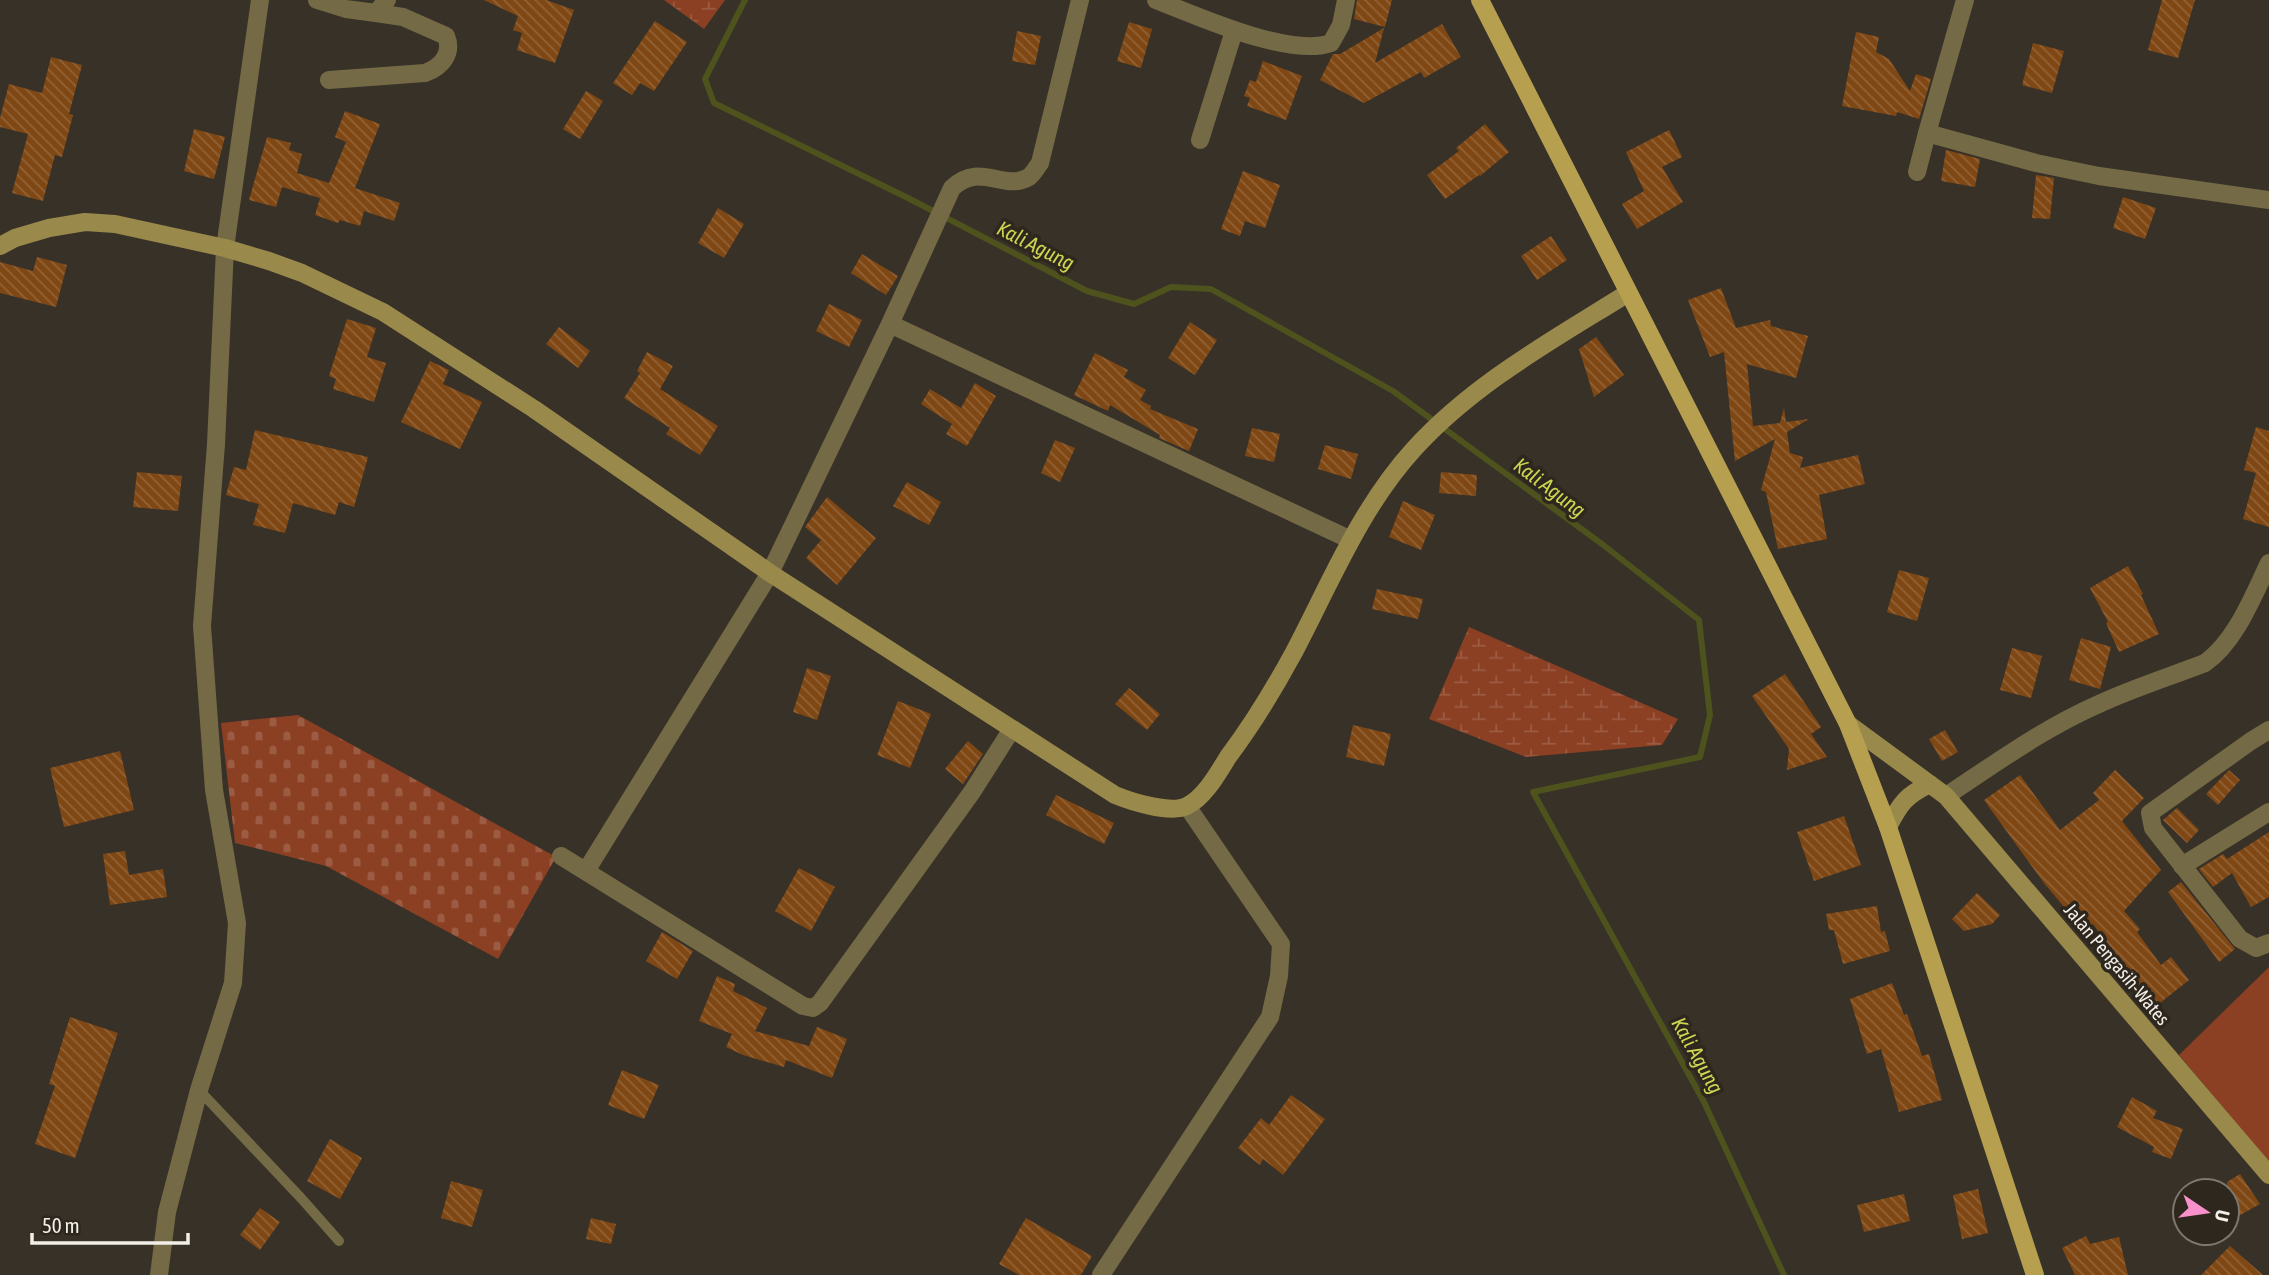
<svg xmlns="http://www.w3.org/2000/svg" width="2269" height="1275" viewBox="0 0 2269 1275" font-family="'Asap Condensed',sans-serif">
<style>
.green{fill:#8b3f23}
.wetland{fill:url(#wetland-marsh)}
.cemetery{fill:url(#cemetery-stones)}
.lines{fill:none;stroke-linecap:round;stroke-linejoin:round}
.stream{stroke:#4e521d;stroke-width:6}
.building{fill:url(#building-back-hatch)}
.lane{stroke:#746a45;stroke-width:10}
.street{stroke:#746a45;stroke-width:18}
.secondary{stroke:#99894b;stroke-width:18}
.primary{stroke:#b6a04f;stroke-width:18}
.labels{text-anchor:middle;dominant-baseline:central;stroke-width:7;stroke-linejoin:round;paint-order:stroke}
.street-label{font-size:19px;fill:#f2eee8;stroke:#2e271e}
.water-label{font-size:21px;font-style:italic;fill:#cdd551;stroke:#2e271e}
</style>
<defs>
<pattern id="wetland-marsh" width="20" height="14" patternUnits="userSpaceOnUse" patternTransform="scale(1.75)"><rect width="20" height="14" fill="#8b3f23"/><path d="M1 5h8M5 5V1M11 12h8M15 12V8" fill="none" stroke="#9c5b43"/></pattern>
<pattern id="cemetery-stones" width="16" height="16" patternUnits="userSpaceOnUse" patternTransform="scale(1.75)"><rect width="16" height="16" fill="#8b3f23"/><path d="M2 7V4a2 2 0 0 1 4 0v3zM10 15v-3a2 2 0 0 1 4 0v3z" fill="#9c5b43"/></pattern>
<pattern id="building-back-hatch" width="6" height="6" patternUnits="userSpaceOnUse" patternTransform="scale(1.75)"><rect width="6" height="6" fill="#7f4713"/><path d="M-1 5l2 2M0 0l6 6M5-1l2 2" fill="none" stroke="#926235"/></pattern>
</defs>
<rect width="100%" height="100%" fill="#383128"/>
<path class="green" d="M2269 967V1162L2179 1055Z"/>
<path class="wetland" d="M664 0H725L704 29Z
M1469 627 1678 719 1662 745 1526 757 1429 719Z"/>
<path class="cemetery" d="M298 715 556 857 498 959 326 866 235 843 221 723Z"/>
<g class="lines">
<path class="stream" d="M745 0 705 79 714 103 908 198 1087 291 1134 304 1171 287 1211 289 1393 391 1602 544 1699 620 1710 715 1700 757 1533 792 1704 1102 1784 1275"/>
</g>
<path class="building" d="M484 0H546L574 10 555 63 517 50 522 33 513 30 518 16Z
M1357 0H1392L1385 27 1354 19Z
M2162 0H2195L2178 58 2148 50Z
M655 21 687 42 654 91 640 83 632 95 613 83Z
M1129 22 1152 29 1141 68 1117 61Z
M1442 24 1461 57 1424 78 1421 72 1364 103 1320 80 1333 54H1340L1384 28 1375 63Z
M1017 31 1041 36 1035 65 1012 61Z
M1856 32 1879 37 1876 52 1889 59 1910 91 1916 74 1931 79 1919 119 1897 112 1896 116 1842 106Z
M2033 43 2064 51 2052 93 2022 85Z
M51 57 82 65 69 114 73 115 62 157 55 155 43 201 12 193 28 134 0 127V118L9 84 42 93Z
M1263 61 1302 76 1286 120 1247 106 1250 98 1244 96 1250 80 1256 82Z
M586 91 603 101 580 139 563 129Z
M345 111 380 124 355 188 400 203 394 221 364 211 360 226 340 220 338 223 315 215 320 198 282 187 276 207 249 200 267 137 291 143 289 150 302 154 297 173 329 183 346 142 335 137Z
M1485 124 1509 152 1480 176 1479 175 1445 199 1427 175 1459 151 1456 148Z
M194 129 225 137 214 179 184 171Z
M1669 130 1682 157 1662 167 1683 202 1637 229 1622 204 1644 191 1626 152Z
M1946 150 1980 159 1975 187 1941 181Z
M1243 171 1280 185 1265 228 1245 221 1240 236 1221 229Z
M2036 175 2054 178 2050 219 2032 218Z
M2123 197 2156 208 2145 239 2113 228Z
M718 208 744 224 724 258 698 243Z
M1551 236 1567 260 1537 280 1521 256Z
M862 254 898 276 886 295 851 273Z
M37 257 67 265 56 307 0 293V262L33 271Z
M1721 288 1736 328 1770 320 1771 326 1808 336 1796 378 1747 364 1753 426 1780 423 1784 408 1786 422 1809 419 1787 432 1790 453 1803 457 1800 468 1858 455 1865 484 1819 495 1827 539 1778 549 1766 492 1761 490 1775 439 1735 461 1724 352 1710 357 1688 300Z
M829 304 862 320 849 347 816 331Z
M347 319 376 328 367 357 386 363 374 402 333 389 336 379 329 376Z
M1190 322 1217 340 1195 375 1168 358Z
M559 327 590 351 578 368 546 344Z
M1596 337 1624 375 1594 397 1579 349Z
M647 352 673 366 660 389 718 426 700 455 666 434 670 428 624 398 640 373 637 371Z
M1095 353 1128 370 1124 377 1146 390 1140 400 1151 406 1150 409 1198 429 1189 451 1159 438 1160 435 1110 405 1108 411 1074 395Z
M430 361 449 370 443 384 482 402 460 449 401 422Z
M975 383 996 396 967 446 946 434 952 424 921 404 930 389 961 408Z
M2256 427 2269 431V527L2243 519 2256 473 2244 470Z
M1252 428 1280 434 1274 462 1245 456Z
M255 430 368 457 354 507 339 502 335 515 293 503 285 533 253 525 259 504 226 495 234 467 246 470Z
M1055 440 1075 448 1060 482 1041 473Z
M1325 445 1358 454 1351 479 1318 469Z
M137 472 182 476 178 511 133 507Z
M1441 472 1477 475 1476 496 1439 493Z
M907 482 941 502 929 525 893 506Z
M827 497 876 538 837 585 806 558 821 540 805 527Z
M1403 501 1435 515 1421 550 1389 537Z
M2128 566 2143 594 2141 595 2159 634 2119 652 2106 623 2108 622 2090 588Z
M1899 570 1929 578 1917 621 1887 612Z
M1377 589 1423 599 1418 619 1372 609Z
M2081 638 2111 647 2100 689 2069 680Z
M2012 648 2042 656 2031 698 2000 690Z
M807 668 831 676 817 720 793 712Z
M1785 674 1821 727 1811 734 1827 757 1787 770 1789 749 1752 696Z
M1129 688 1160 714 1147 730 1115 704Z
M898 701 931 714 910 768 877 755Z
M1353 725 1391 734 1384 766 1346 757Z
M1945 730 1958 752 1942 761 1929 739Z
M968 741 983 754 963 784 945 769Z
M120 751 134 810 64 827 50 768Z
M2115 770 2144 798 2122 821 2161 870 2124 911 2140 929 2137 932 2161 965 2171 957 2189 980 2150 1011 2132 987 2137 983 2093 924 2084 931 2044 883 1984 800 2020 775 2060 830 2099 800 2093 793Z
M2229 770 2240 780 2218 805 2206 794Z
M1056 795 1114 823 1104 844 1046 815Z
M2177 808 2199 830 2187 843 2163 820Z
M1844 816 1861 865 1814 881 1797 832Z
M2269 832V897L2251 907 2232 873 2213 887 2199 869 2223 854 2227 859Z
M125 851 129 875 163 869 167 897 110 905 103 854Z
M799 868 835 887 811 931 775 911Z
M2181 882 2235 949 2219 962 2168 892Z
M1977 893 2000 915 1992 924 1964 931 1952 919Z
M1877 906 1881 932 1885 931 1890 951 1843 964 1834 930H1829L1826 914Z
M662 932 693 951 677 979 646 961Z
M717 976 735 984 733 991 767 1008 755 1031 809 1046 817 1027 847 1039 832 1078 786 1060 784 1067 743 1055 726 1047 732 1034 699 1021Z
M1892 983 1904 1015 1907 1014 1922 1056 1929 1054 1942 1100 1899 1112 1881 1049 1867 1054 1850 999Z
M70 1017 118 1033 75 1158 35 1144 55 1086 49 1084Z
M622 1070 659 1085 644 1119 608 1105Z
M1291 1095 1325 1119 1283 1175 1263 1159 1260 1165 1238 1148 1261 1118 1269 1125Z
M2132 1097 2157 1111 2153 1118 2183 1129 2171 1159 2152 1152 2154 1147 2117 1127Z
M330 1139 362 1158 340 1199 307 1181Z
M2240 1174 2260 1204 2233 1219 2227 1210V1182Z
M451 1181 483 1190 472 1227 441 1218Z
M1978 1189 1988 1233 1962 1239 1953 1195Z
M1904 1194 1910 1221 1864 1232 1857 1205Z
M260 1208 280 1222 260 1250 240 1235Z
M591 1218 616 1224 611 1244 586 1239Z
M1026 1218 1092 1256 1081 1275H1019L999 1264Z
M2086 1236 2090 1244 2119 1237 2128 1275H2075L2062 1248Z
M2230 1246 2263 1275H2201Z"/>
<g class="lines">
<path class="lane" d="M199 1090 301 1198 339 1241"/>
<path class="street" d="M317 0 346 9 376 13
M1156 0C1198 16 1289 58 1331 43L1341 25 1346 0
M1965 0 1927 133 2036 163 2099 176 2269 200
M329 80 425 73C442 67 453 53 446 36L403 17 376 13 387 0
M1200 140 1234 31
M1917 172 1927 133
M890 324 1351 540
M2269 730 2251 741 2150 813 2153 828 2240 939 2256 948 2269 943
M1946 796C1996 763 2044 728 2099 704 2133 688 2169 677 2205 663 2236 641 2253 596 2269 563
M561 856 803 1006 813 1008 820 1003 972 792 1012 729
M2182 866 2269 812
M586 871 770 573 890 324 952 188C980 161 1004 192 1029 177 1033 174 1037 167 1040 163L1080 0
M159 1275 167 1212 199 1090 233 983 237 923 214 790 202 626 216 444 225 248 260 0
M1101 1275 1270 1017 1279 976 1281 944 1187 806"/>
<path class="secondary" d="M0 246 15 238 49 228 85 222 115 224 225 248 269 261 302 273 383 312 534 409 770 573 1115 795C1132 802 1171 814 1187 806 1205 797 1218 773 1228 757 1252 725 1274 689 1293 654 1330 584 1360 508 1414 449 1474 383 1553 340 1628 293
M1848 724 1946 796 2269 1175
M1888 827C1900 804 1906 795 1930 784"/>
<path class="primary" d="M1480 0 1848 724 1888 827 2035 1275"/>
</g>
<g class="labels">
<g class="street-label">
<text transform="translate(2117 964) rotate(50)">Jalan Pengasih-Wates</text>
</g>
<g class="water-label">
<text transform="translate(1036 245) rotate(27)">Kali Agung</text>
<text transform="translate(1550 487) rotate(37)">Kali Agung</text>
<text transform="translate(1698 1055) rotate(61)">Kali Agung</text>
</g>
</g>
<g transform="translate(2206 1212) rotate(103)"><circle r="33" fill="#2e271e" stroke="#7c776f" stroke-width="2"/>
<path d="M0-5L12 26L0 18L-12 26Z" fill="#f890cb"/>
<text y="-10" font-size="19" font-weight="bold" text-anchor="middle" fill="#f2eee8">U</text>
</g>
<path d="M32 1233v10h156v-10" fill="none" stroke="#f2eee8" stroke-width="3.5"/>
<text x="42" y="1233" font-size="21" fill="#f2eee8" stroke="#2e271e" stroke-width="5" paint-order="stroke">50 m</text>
</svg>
